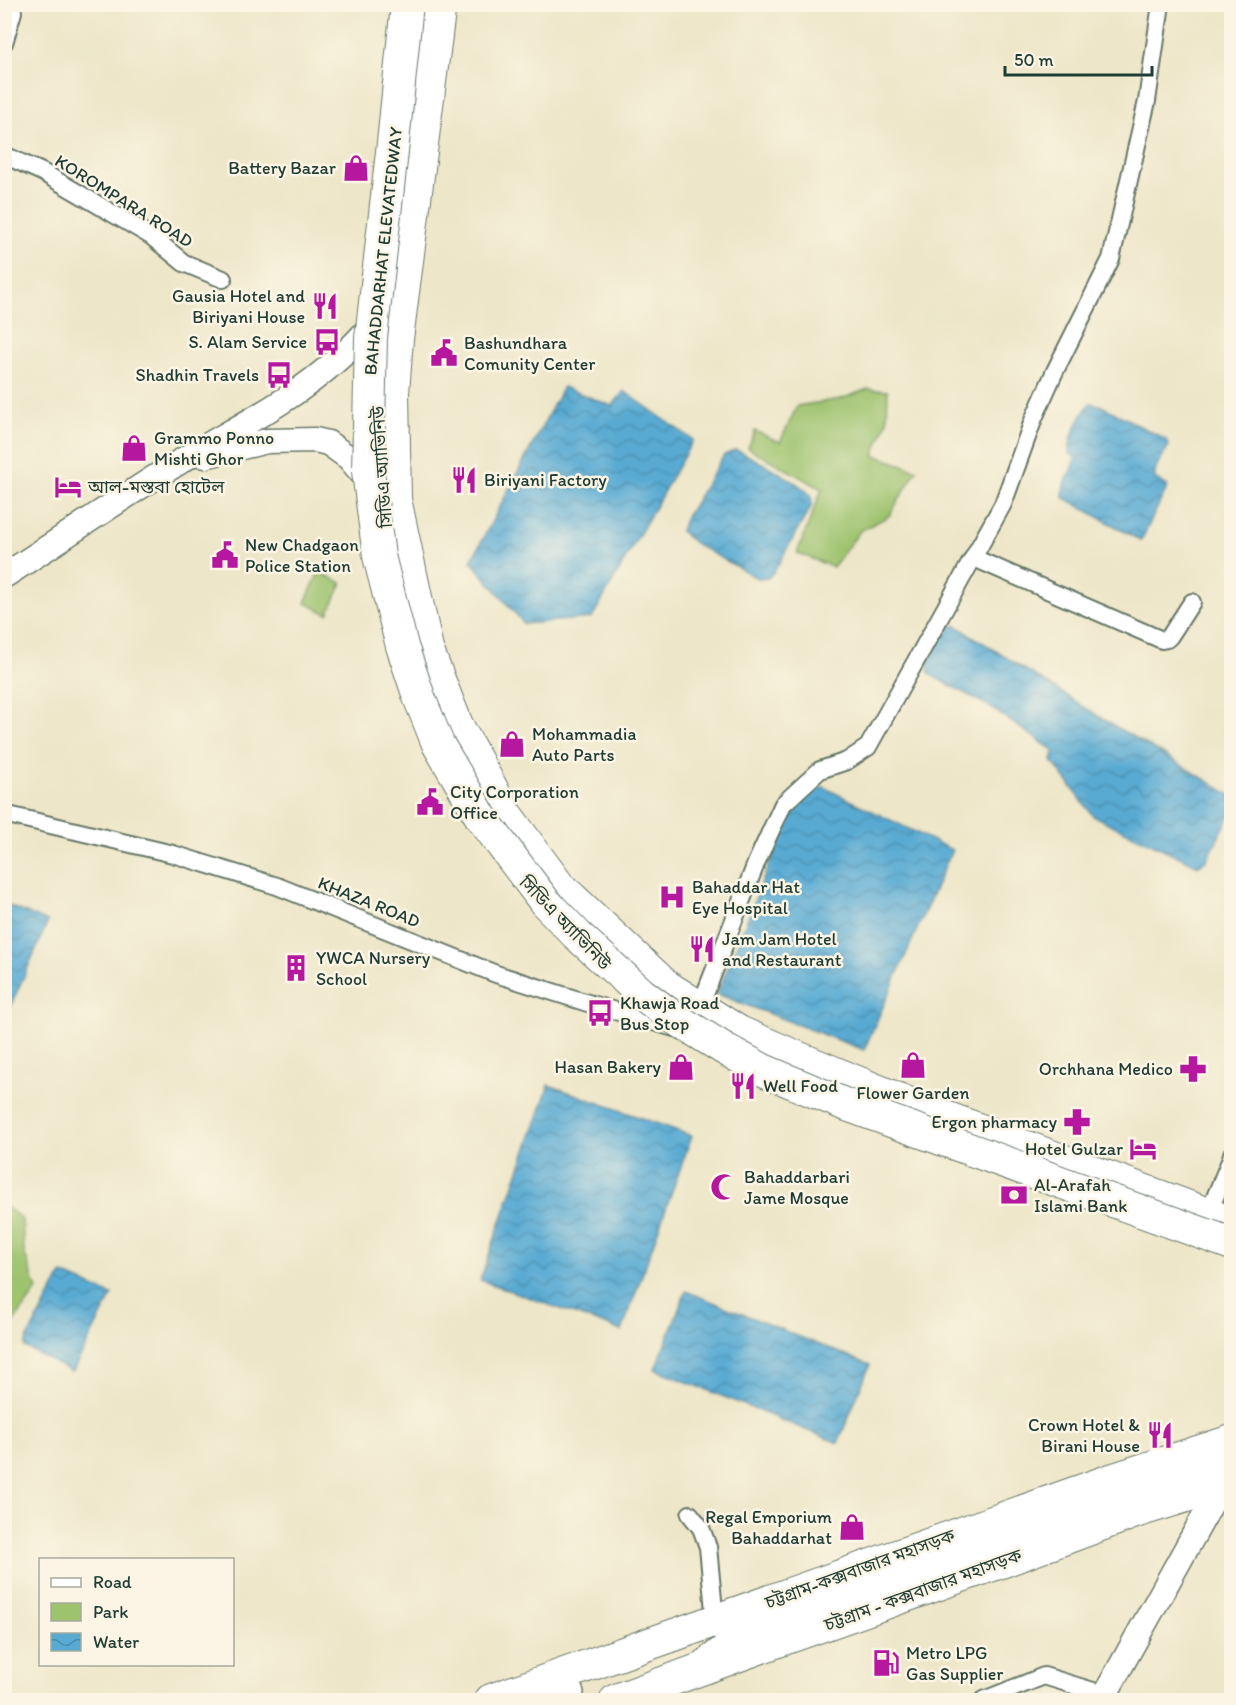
<svg xmlns="http://www.w3.org/2000/svg" width="1236" height="1705" viewBox="0 0 1236 1705" font-family="Itim,'Noto Sans Bengali',sans-serif">
<style>
.green{fill:#9ec36e;stroke:#5e8051;stroke-width:1.5}
.water{fill:url(#water-waves);stroke:#3c7484;stroke-width:1.5}
.lines{fill:none;stroke-linecap:round;stroke-linejoin:round}
.street-casing{stroke:#677868;stroke-width:20}
.secondary-casing{stroke:#677868;stroke-width:27}
.primary-casing{stroke:#677868;stroke-width:30}
.highway-casing{stroke:#677868;stroke-width:34}
.street{stroke:#fff;stroke-width:16}
.secondary{stroke:#fff;stroke-width:24}
.primary{stroke:#fff;stroke-width:27}
.highway{stroke:#fff;stroke-width:32}
.highway-bridge-casing{stroke:#677868;stroke-width:34;stroke-linecap:butt}
.highway-bridge{stroke:#fff;stroke-width:32}
.labels{text-anchor:middle;dominant-baseline:central;stroke-width:5;stroke-linejoin:round;paint-order:stroke}
.poi-label{font-size:18px;fill:#1f3d34;stroke:#fcf5e5;text-anchor:start}
.street-label{font-size:18px;fill:#1f3d34;stroke:#fcf5e5}
</style>
<defs>
<pattern id="water-waves" width="16" height="10" patternUnits="userSpaceOnUse" patternTransform="scale(1.5)"><rect width="16" height="10" fill="#58aad3"/><path d="M0 5q4-4 8 0t8 0" fill="none" stroke="#488cac"/></pattern>
</defs>
<rect width="100%" height="100%" fill="#fcf5e5"/>
<filter id="ink" filterUnits="userSpaceOnUse"><feTurbulence type="fractalNoise" baseFrequency=".0167" numOctaves="2"/><feDisplacementMap in="SourceGraphic" scale="12" xChannelSelector="R" yChannelSelector="G"/><feConvolveMatrix kernelMatrix="1 2 1 2 8 2 1 2 1" color-interpolation-filters="sRGB"/></filter>
<filter id="wash" filterUnits="userSpaceOnUse"><feTurbulence type="fractalNoise" baseFrequency=".008" numOctaves="4" result="noise"/><feDisplacementMap in="SourceGraphic" scale="24" xChannelSelector="R" yChannelSelector="G"/><feGaussianBlur stdDeviation="1.35" result="paint"/><feColorMatrix in="noise" values="0 0 0 0 0 0 0 0 0 0 0 0 0 0 0 0 0 1.4 0 .05"/><feComposite in="paint" operator="in"/></filter>
<g filter="url(#wash)">
<rect width="100%" height="100%" fill="#ede6c8"/>
<path class="green" d="M868 389 888 391 887 421 874 455 917 470 889 516 860 531 833 567 797 553 822 489 748 448 755 431 780 442 797 406 841 399Z
M319 572 342 583 328 614 305 603Z
M5 1206 22 1219 24 1252 37 1290 13 1323 5 1329Z"/>
<path class="water" d="M563 387 612 406 624 391 693 440 592 618 524 624 471 561Z
M1090 403 1100 405 1167 440 1169 445C1164 456 1153 467 1155 479L1168 486 1141 541 1063 497V489L1076 458 1069 453C1069 437 1080 416 1090 403Z
M736 450C750 456 803 484 810 495 812 499 812 501 812 505L775 570 768 578 759 579 697 545 680 531 686 517 724 455Z
M951 625 957 626 1106 721 1156 750 1231 795V807L1229 818 1206 861 1198 866 1093 816 1052 761 1054 751 985 704 932 676 928 671V662Z
M823 787 952 850 864 1050 717 994 796 797Z
M5 904 48 922 5 1019Z
M549 1085 692 1136 622 1331 480 1280Z
M63 1274 112 1295 73 1371H70L25 1347 26 1341 58 1280Z
M686 1291 870 1365 838 1443 655 1369Z"/>
</g>
<g filter="url(#ink)">
<g class="lines">
<defs>
<path id="street" d="M4 7 13 12 4 43
M4 155 42 172 78 193 151 236 184 263 223 279
M974 558 1162 640 1167 639 1170 636 1192 602
M4 814 173 854 277 886 496 974 591 1004 674 1028
M698 1012 757 861 783 804 820 770 847 761 868 747 1003 504 1034 418 1055 371 1111 259 1147 101 1161 4
M1206 1219 1230 1161 1232 1154
M690 1514 701 1528 708 1547 715 1621
M984 1700 1044 1676 1106 1695"/>
<path id="secondary" d="M205 456 267 441 315 440 328 443 349 458 372 485
M4 576C63 538 121 498 181 461 235 428 291 402 338 359 352 347 365 335 375 319
M1102 1700 1221 1486"/>
<path id="primary" d="M705 1663 736 1639 986 1550 1232 1459
M532 1700 570 1693"/>
<path id="highway" d="M440 4 397 339 393 393 395 499 427 649 457 725 505 813 559 886 666 986 739 1032 792 1055 910 1104 1232 1223
M491 1700 1108 1481 1232 1441
M616 1700 778 1641 1004 1561 1138 1511 1232 1482"/>
</defs>
<use href="#street" class="street-casing"/>
<use href="#secondary" class="secondary-casing"/>
<use href="#primary" class="primary-casing"/>
<use href="#highway" class="highway-casing"/>
<use href="#street" class="street"/>
<use href="#secondary" class="secondary"/>
<use href="#primary" class="primary"/>
<use href="#highway" class="highway"/>
<defs>
<path id="highway-bridge" d="M407 4 393 143 371 338 368 471 379 556 402 646 419 697 438 744 481 817 545 902 577 935 642 994 673 1017 723 1048 763 1070 844 1104 1232 1244"/>
</defs>
<use href="#highway-bridge" class="highway-bridge-casing"/>
<use href="#highway-bridge" class="highway-bridge"/>
</g>
</g>
<defs>
<symbol id="shop-bare" viewBox="-9 -9 18 18"><path d="M-5-2.5h2.3a2.7 3.5 0 0 1 5.4 0H5L5.5 6h-11ZM-1.5-2.5h3a1.5 2.3 0 0 0-3 0Z" fill="#b5179e" stroke="#fcf5e5" stroke-width="2.5" paint-order="stroke"/></symbol>
<symbol id="restaurant-bare" viewBox="-9 -9 18 18"><path d="M-5-6h1v4h1v-4h1v4h1v-4h1v5L-1.5 .5V6h-2V.5L-5-1ZM5-6V6H3V1.5H1.5Q1.5-4 5-6Z" fill="#b5179e" stroke="#fcf5e5" stroke-width="2.5" paint-order="stroke"/></symbol>
<symbol id="bus-bare" viewBox="-9 -9 18 18"><path d="M-5-6H5V4H4V6H2V4H-2V6H-4V4H-5ZM-3.5-4V0h7V-4ZM-3.5 1.2v1.5H-2V1.2ZM2 1.2v1.5H3.5V1.2Z" fill="#b5179e" stroke="#fcf5e5" stroke-width="2.5" paint-order="stroke"/></symbol>
<symbol id="civic-bare" viewBox="-9 -9 18 18"><path d="M-.6-6.5H3V-4.5H.6V-3L4-1V1h2V6H-6V1h2V-1L-.6-3ZM-1.2 2.5V6h2.4V2.5Z" fill="#b5179e" stroke="#fcf5e5" stroke-width="2.5" paint-order="stroke"/></symbol>
<symbol id="hotel-bare" viewBox="-9 -9 18 18"><path d="M-6-4.5h1.5V1H6V5H4.5V3h-9V5H-6ZM-4 0a1.8 1.8 0 1 1 3.6 0ZM.5 0V-2.5h3Q6-2.5 6 0Z" fill="#b5179e" stroke="#fcf5e5" stroke-width="2.5" paint-order="stroke"/></symbol>
<symbol id="hospital-bare" viewBox="-9 -9 18 18"><path d="M-5-5h3v3.5h4V-5h3V5h-3V1.5h-4V5h-3Z" fill="#b5179e" stroke="#fcf5e5" stroke-width="2.5" paint-order="stroke"/></symbol>
<symbol id="building-bare" viewBox="-9 -9 18 18"><path d="M-4-6H4V6H1V3H-1V6H-4ZM-2.5-4.3h1.7v1.8h-1.7ZM.8-4.3h1.7v1.8H.8ZM-2.5-1h1.7V.8h-1.7ZM.8-1h1.7V.8H.8Z" fill="#b5179e" stroke="#fcf5e5" stroke-width="2.5" paint-order="stroke"/></symbol>
<symbol id="pharmacy-bare" viewBox="-9 -9 18 18"><path d="M-2-6h4v4h4v4h-4v4h-4v-4h-4v-4h4Z" fill="#b5179e" stroke="#fcf5e5" stroke-width="2.5" paint-order="stroke"/></symbol>
<symbol id="mosque-bare" viewBox="-9 -9 18 18"><path d="M3.5-4.9A6 6 0 1 0 3.5 4.9A5 5 0 1 1 3.5-4.9Z" fill="#b5179e" stroke="#fcf5e5" stroke-width="2.5" paint-order="stroke"/></symbol>
<symbol id="bank-bare" viewBox="-9 -9 18 18"><path d="M-6-4H6V4H-6ZM0-2.3a2.3 2.3 0 1 0 0 4.6a2.3 2.3 0 1 0 0-4.6Z" fill="#b5179e" stroke="#fcf5e5" stroke-width="2.5" paint-order="stroke"/></symbol>
<symbol id="fuel-bare" viewBox="-9 -9 18 18"><path d="M-5.5-6h7V0h2V4h1.3V-2.5L3-4.5l.8-.8L6-3V5H2.5V1h-1V6h-7ZM-4.2-4.7v3.2H.2V-4.7Z" fill="#b5179e" stroke="#fcf5e5" stroke-width="2.5" paint-order="stroke"/></symbol>
</defs>
<g fill-rule="evenodd">
<use href="#shop-bare" x="337" y="149" width="38" height="38"/>
<use href="#restaurant-bare" x="306" y="287" width="38" height="38"/>
<use href="#bus-bare" x="308" y="323" width="38" height="38"/>
<use href="#civic-bare" x="425" y="334" width="38" height="38"/>
<use href="#bus-bare" x="260" y="356" width="38" height="38"/>
<use href="#shop-bare" x="115" y="429" width="38" height="38"/>
<use href="#restaurant-bare" x="445" y="461" width="38" height="38"/>
<use href="#hotel-bare" x="49" y="468" width="38" height="38"/>
<use href="#civic-bare" x="206" y="536" width="38" height="38"/>
<use href="#shop-bare" x="493" y="725" width="38" height="38"/>
<use href="#civic-bare" x="411" y="783" width="38" height="38"/>
<use href="#hospital-bare" x="653" y="878" width="38" height="38"/>
<use href="#restaurant-bare" x="683" y="930" width="38" height="38"/>
<use href="#building-bare" x="277" y="949" width="38" height="38"/>
<use href="#bus-bare" x="581" y="994" width="38" height="38"/>
<use href="#shop-bare" x="894" y="1046" width="38" height="38"/>
<use href="#shop-bare" x="662" y="1048" width="38" height="38"/>
<use href="#pharmacy-bare" x="1174" y="1050" width="38" height="38"/>
<use href="#restaurant-bare" x="724" y="1067" width="38" height="38"/>
<use href="#pharmacy-bare" x="1058" y="1103" width="38" height="38"/>
<use href="#hotel-bare" x="1124" y="1130" width="38" height="38"/>
<use href="#mosque-bare" x="705" y="1168" width="38" height="38"/>
<use href="#bank-bare" x="995" y="1176" width="38" height="38"/>
<use href="#restaurant-bare" x="1141" y="1416" width="38" height="38"/>
<use href="#shop-bare" x="833" y="1508" width="38" height="38"/>
<use href="#fuel-bare" x="867" y="1644" width="38" height="38"/>
</g>
<g class="labels">
<g class="poi-label">
<text x="336" y="168" text-anchor="end">Battery Bazar</text>
<text x="305" y="296" text-anchor="end">Gausia Hotel and<tspan x="305" dy="21">Biriyani House</tspan></text>
<text x="307" y="342" text-anchor="end">S. Alam Service</text>
<text x="464" y="343">Bashundhara<tspan x="464" dy="21">Comunity Center</tspan></text>
<text x="259" y="375" text-anchor="end">Shadhin Travels</text>
<text x="154" y="438">Grammo Ponno<tspan x="154" dy="21">Mishti Ghor</tspan></text>
<text x="484" y="480">Biriyani Factory</text>
<text x="88" y="487">আল-মস্তবা হোটেল</text>
<text x="245" y="545">New Chadgaon<tspan x="245" dy="21">Police Station</tspan></text>
<text x="532" y="734">Mohammadia<tspan x="532" dy="21">Auto Parts</tspan></text>
<text x="450" y="792">City Corporation<tspan x="450" dy="21">Office</tspan></text>
<text x="692" y="887">Bahaddar Hat<tspan x="692" dy="21">Eye Hospital</tspan></text>
<text x="722" y="939">Jam Jam Hotel<tspan x="722" dy="21">and Restaurant</tspan></text>
<text x="316" y="958">YWCA Nursery<tspan x="316" dy="21">School</tspan></text>
<text x="620" y="1003">Khawja Road<tspan x="620" dy="21">Bus Stop</tspan></text>
<text x="661" y="1067" text-anchor="end">Hasan Bakery</text>
<text x="1173" y="1069" text-anchor="end">Orchhana Medico</text>
<text x="763" y="1086">Well Food</text>
<text x="913" y="1093" text-anchor="middle">Flower Garden</text>
<text x="1057" y="1122" text-anchor="end">Ergon pharmacy</text>
<text x="1123" y="1149" text-anchor="end">Hotel Gulzar</text>
<text x="744" y="1177">Bahaddarbari<tspan x="744" dy="21">Jame Mosque</tspan></text>
<text x="1034" y="1185">Al-Arafah<tspan x="1034" dy="21">Islami Bank</tspan></text>
<text x="1140" y="1425" text-anchor="end">Crown Hotel &amp;<tspan x="1140" dy="21">Birani House</tspan></text>
<text x="832" y="1517" text-anchor="end">Regal Emporium<tspan x="832" dy="21">Bahaddarhat</tspan></text>
<text x="906" y="1653">Metro LPG<tspan x="906" dy="21">Gas Supplier</tspan></text>
</g>
<g class="street-label">
<text transform="translate(124 201) rotate(32)">KOROMPARA ROAD</text>
<text transform="translate(383 251) rotate(-84)">BAHADDARHAT ELEVATEDWAY</text>
<text transform="translate(382 467) rotate(-94)">সিডিএ অ্যাভিনিউ</text>
<text transform="translate(369 902) rotate(22)">KHAZA ROAD</text>
<text transform="translate(565 923) rotate(46)">সিডিএ অ্যাভিনিউ</text>
<text transform="translate(860 1569) rotate(-20)">চট্টগ্রাম-কক্সবাজার মহাসড়ক</text>
<text transform="translate(923 1590) rotate(-20)">চট্টগ্রাম - কক্সবাজার মহাসড়ক</text>
</g>
</g>
<rect width="1236" height="1705" fill="none" stroke="#fcf5e5" stroke-width="24"/>
<rect x="39" y="1558" width="195" height="108" fill="#fcf5e5" stroke="#a4ab9e" stroke-width="1.5"/>
<rect x="51" y="1578" width="30" height="9" fill="#ffffff" stroke="#a4ab9e" stroke-width="1.5"/>
<text x="93" y="1588" font-size="18" fill="#1f3d34">Road</text>
<rect x="51" y="1603" width="30" height="18" fill="#9ec36e" stroke="#a4ab9e" stroke-width="1.5"/>
<text x="93" y="1618" font-size="18" fill="#1f3d34">Park</text>
<rect x="51" y="1633" width="30" height="18" fill="url(#water-waves)" stroke="#a4ab9e" stroke-width="1.5"/>
<text x="93" y="1648" font-size="18" fill="#1f3d34">Water</text>
<path d="M1005 66v9h147v-9" fill="none" stroke="#1f3d34" stroke-width="3"/>
<text x="1014" y="66" font-size="18" fill="#1f3d34" stroke="#fcf5e5" stroke-width="4.5" paint-order="stroke">50 m</text>
</svg>
